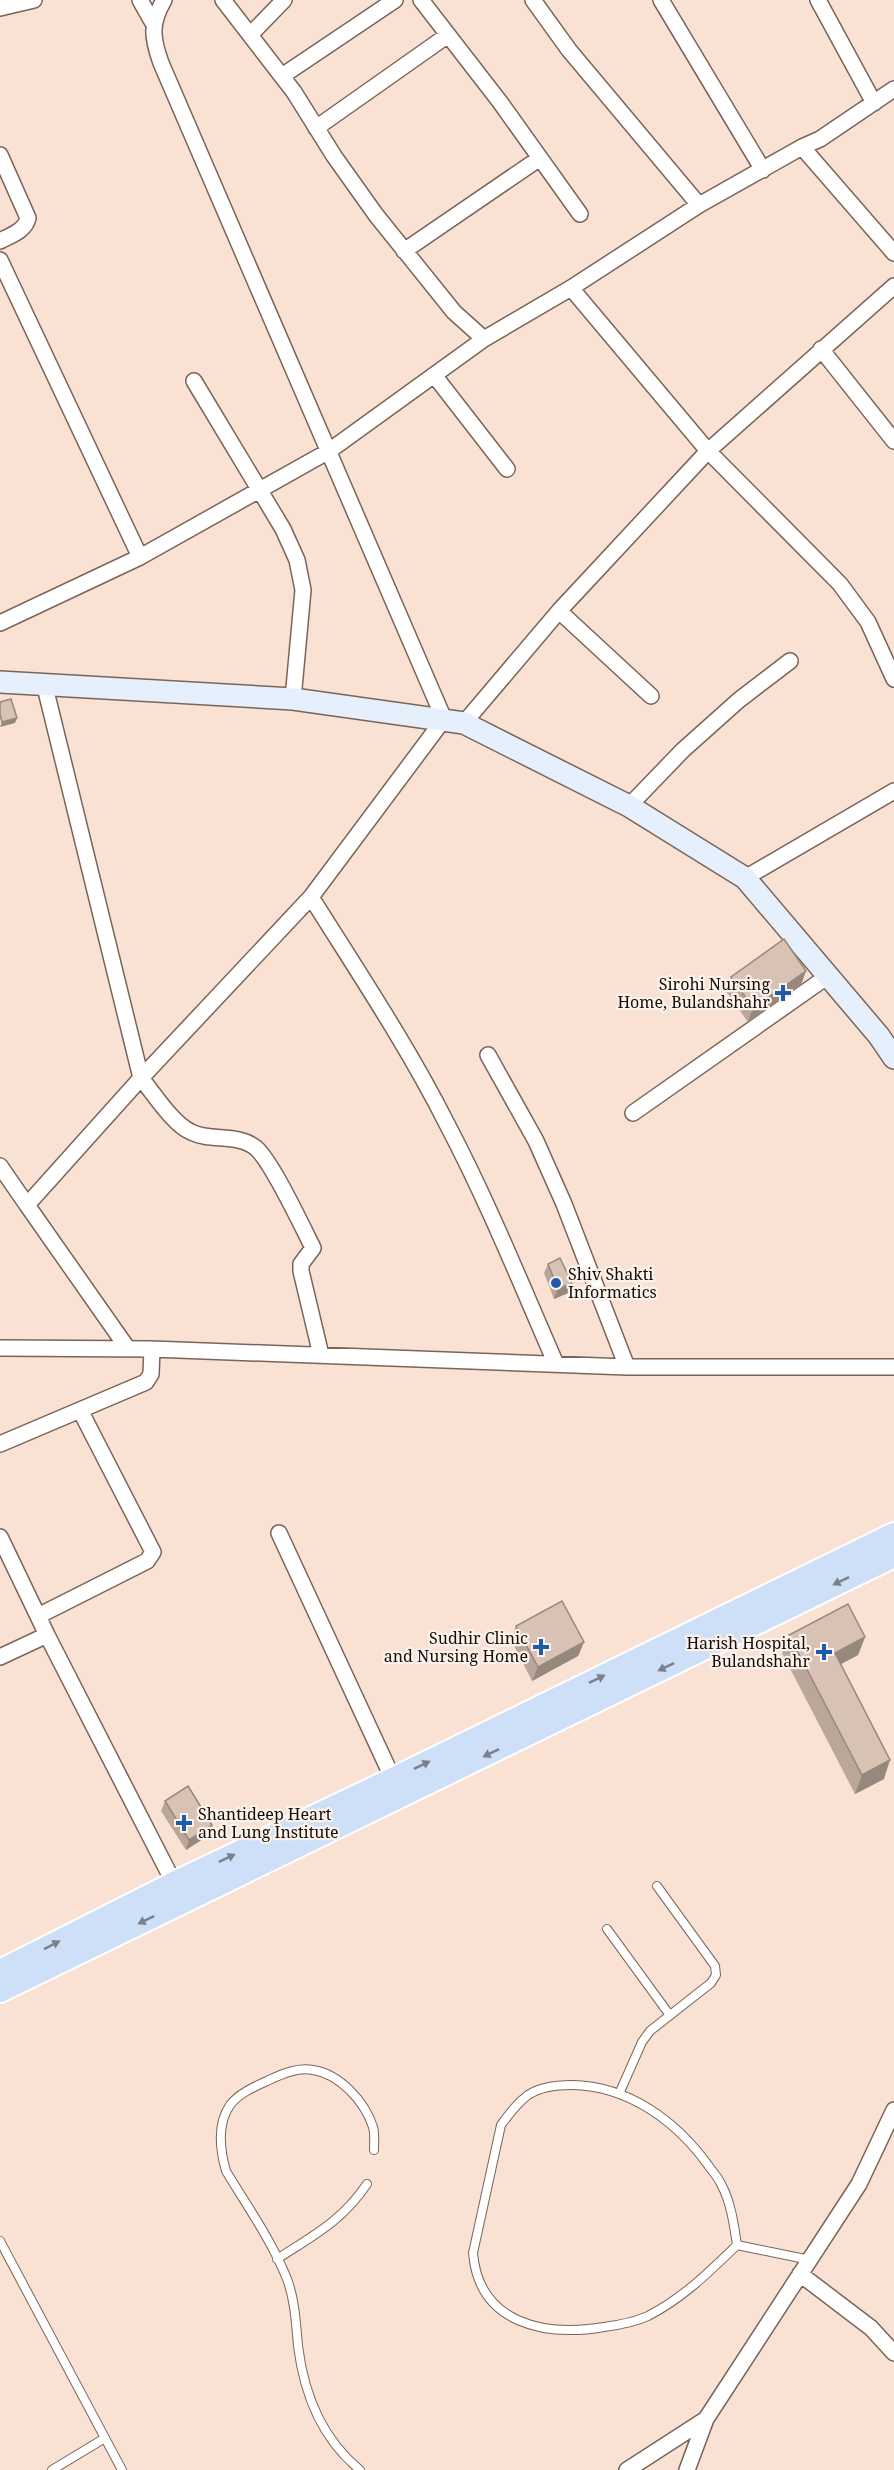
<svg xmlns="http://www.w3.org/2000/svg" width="894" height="2470" viewBox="0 0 894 2470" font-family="'Noto Serif',serif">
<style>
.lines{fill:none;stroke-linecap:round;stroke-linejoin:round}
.lane-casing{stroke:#796558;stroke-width:10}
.street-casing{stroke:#796558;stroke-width:18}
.secondary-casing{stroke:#796558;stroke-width:24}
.primary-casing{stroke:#fff;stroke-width:26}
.lane{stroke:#fff;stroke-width:8}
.street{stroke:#fff;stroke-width:15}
.secondary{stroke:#e6effc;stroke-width:21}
.primary{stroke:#cedff8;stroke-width:22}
.wall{fill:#baa79a}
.shaded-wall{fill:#97887d}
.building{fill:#d8c2b3;stroke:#97887d;stroke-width:1.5}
.oneway{fill:#7a808c}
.poi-dot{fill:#1e5bac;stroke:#fcf2ec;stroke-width:2}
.labels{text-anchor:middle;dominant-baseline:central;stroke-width:4.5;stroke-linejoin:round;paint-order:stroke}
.poi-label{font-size:16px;fill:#140c07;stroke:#fcf2ec;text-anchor:end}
</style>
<rect width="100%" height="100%" fill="#f9e2d3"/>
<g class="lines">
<defs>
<path id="lane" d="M607 1929 669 2014
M619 2094 642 2042 650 2031 711 1983 716 1975 715 1966 657 1886
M0 2241 122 2470
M737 2245C734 2225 731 2202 721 2184 718 2177 712 2171 708 2165 676 2121 629 2086 572 2085 558 2085 540 2087 528 2095 517 2103 509 2114 501 2125L473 2253C479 2324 545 2337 604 2327 619 2325 635 2322 648 2316 683 2298 709 2272 737 2245L810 2260
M277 2259C314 2235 342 2221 367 2184
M52 2470 105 2438
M360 2470C322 2439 304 2394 298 2346 296 2324 295 2300 287 2279 272 2241 247 2206 226 2171 220 2150 217 2124 230 2105 239 2093 256 2086 269 2080 282 2074 298 2067 313 2070 340 2074 365 2102 373 2127 375 2134 374 2143 374 2150"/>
<path id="street" d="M140 0 153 23
M223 0 294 92 334 156 376 215 454 312 484 339
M421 0 500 102 580 214
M533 0 569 50 699 205
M661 0 763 170
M818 0 874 103
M0 8 34 0
M251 34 284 0
M282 76 395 0
M316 128 448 35
M802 147 894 253
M0 155 28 218C25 231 11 235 0 241
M404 251 540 158
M0 260 140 557
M571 288 708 451 840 584 868 622 894 679
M821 349 894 441
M434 375 507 469
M194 381 283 529 297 560 303 590 293 699
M559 611 651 696
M0 623 140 557 329 451 484 339 571 288 699 205 802 147 820 139 894 89
M44 683 141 1078C154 1094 173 1124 191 1132 211 1142 238 1133 256 1148 272 1162 302 1226 313 1248L301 1264V1271L321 1355
M464 723 559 611 708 451 894 286
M629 806 683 750 739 700 790 661
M745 878 894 791
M311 897C358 972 407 1045 447 1124 488 1202 521 1284 556 1364
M488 1055 536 1141 564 1204 627 1367
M633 1113 828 976
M0 1166 27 1205
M0 1348 152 1349 627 1367H894
M128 1349 27 1205 141 1078 311 897 444 719 161 63C152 38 150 24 164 0
M0 1444 146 1382 151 1374 152 1349
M279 1533 393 1779
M0 1537 47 1635 178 1891
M38 1616 147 1561 153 1552 80 1410
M0 1657 47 1635
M800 2274 871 2328 894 2353
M627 2470 706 2419
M687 2470 706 2419 859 2184 894 2110"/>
<path id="secondary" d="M0 682 293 699 464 723 629 806 745 878 879 1036 894 1058"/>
<path id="primary" d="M0 1971 174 1883 393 1779 894 1534
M0 1991 894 1556"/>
</defs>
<use href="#lane" class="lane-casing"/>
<use href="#street" class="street-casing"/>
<use href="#secondary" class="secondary-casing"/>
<use href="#primary" class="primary-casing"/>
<use href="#lane" class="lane"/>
<use href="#street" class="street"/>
<use href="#secondary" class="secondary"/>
<use href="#primary" class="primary"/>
</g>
<path class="wall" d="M731 977 801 985 748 1022 726 991Z
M548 1264 572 1283 568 1293 554 1299 544 1273Z
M516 1626 584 1642 578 1656 532 1681 511 1640Z
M789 1635 865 1637 858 1655 841 1664 884 1779 855 1794 782 1653Z
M165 1801 212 1825 209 1835 186 1850 161 1811Z"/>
<path class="shaded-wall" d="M17 718 15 723 0 727 2 722Z
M806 971 801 985 748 1022 753 1008Z
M572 1283 568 1293 554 1299 558 1289Z
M865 1637 858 1655 828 1671 835 1653Z
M584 1642 578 1656 532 1681 538 1667Z
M890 1760 884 1779 855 1794 862 1775Z
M212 1825 209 1835 186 1850 189 1840Z"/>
<path class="building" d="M11 699 17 718 2 722 0 715V702Z
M784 939 806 971 753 1008 731 977Z
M560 1258 572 1283 558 1289 548 1264Z
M562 1601 584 1642 538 1667 516 1626Z
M848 1604 865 1637 835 1653 890 1760 862 1775 789 1635Z
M188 1786 212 1825 189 1840 165 1801Z"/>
<defs><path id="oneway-solid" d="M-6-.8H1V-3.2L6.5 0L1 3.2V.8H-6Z" transform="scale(1.5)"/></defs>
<g class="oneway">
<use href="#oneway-solid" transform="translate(841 1581) rotate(154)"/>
<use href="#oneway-solid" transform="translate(666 1667) rotate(154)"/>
<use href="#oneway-solid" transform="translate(597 1679) rotate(-26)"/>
<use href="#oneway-solid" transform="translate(491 1753) rotate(154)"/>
<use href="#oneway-solid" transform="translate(422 1765) rotate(-26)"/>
<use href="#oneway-solid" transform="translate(227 1858) rotate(-25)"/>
<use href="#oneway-solid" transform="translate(146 1920) rotate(154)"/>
<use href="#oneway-solid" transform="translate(52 1945) rotate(-27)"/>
</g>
<g class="poi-dot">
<path d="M780 984h6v6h6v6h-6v6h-6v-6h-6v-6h6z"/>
<circle cx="556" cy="1283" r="6"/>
<path d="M538 1638h6v6h6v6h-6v6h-6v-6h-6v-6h6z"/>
<path d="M821 1643h6v6h6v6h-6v6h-6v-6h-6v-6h6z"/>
<path d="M181 1814h6v6h6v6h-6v6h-6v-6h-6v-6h6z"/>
</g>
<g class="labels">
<g class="poi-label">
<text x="770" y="984">Sirohi Nursing<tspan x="770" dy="18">Home, Bulandshahr</tspan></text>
<text x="568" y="1274" text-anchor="start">Shiv Shakti<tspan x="568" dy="18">Informatics</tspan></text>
<text x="528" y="1638">Sudhir Clinic<tspan x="528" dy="18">and Nursing Home</tspan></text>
<text x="810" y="1643">Harish Hospital,<tspan x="810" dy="18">Bulandshahr</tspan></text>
<text x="198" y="1814" text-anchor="start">Shantideep Heart<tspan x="198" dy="18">and Lung Institute</tspan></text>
</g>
</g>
</svg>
